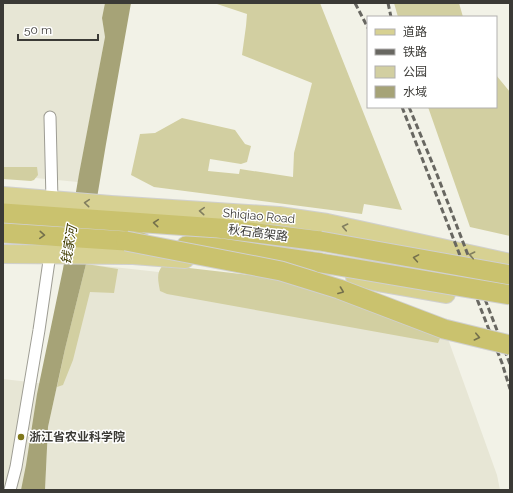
<svg xmlns="http://www.w3.org/2000/svg" width="513" height="493" viewBox="0 0 513 493" font-family="Raleway,'Noto Sans SC',sans-serif">
<style>
.built{fill:#e7e6d5}
.green{fill:#d2cfa1}
.water{fill:#a6a377}
.lines{fill:none;stroke-linecap:round;stroke-linejoin:round}
.minor-casing{stroke:#9d9c93;stroke-width:13}
.primary-casing{stroke:#d0d0cf;stroke-width:20}
.trunk-casing{stroke:#d0d0cf;stroke-width:21}
.minor{stroke:#fff;stroke-width:11}
.primary{stroke:#d7d192;stroke-width:18}
.trunk{stroke:#cac26e;stroke-width:19}
.rail{stroke:#686761;stroke-width:3;stroke-dasharray:6 3;stroke-linecap:butt}
.trunk-bridge-casing{stroke:#d0d0cf;stroke-width:21;stroke-linecap:butt}
.trunk-bridge{stroke:#cac26e;stroke-width:19}
.oneway{stroke:#817e5f}
.oneway2{stroke:#74704c}
.poi-dot{fill:#80781c;stroke:#fff;stroke-width:1.5}
.labels{text-anchor:middle;dominant-baseline:central;stroke-width:3;stroke-linejoin:round;paint-order:stroke}
.street-label{font-size:12px;fill:#3b3a36;stroke:#fff}
.poi-label{font-size:12px;font-weight:bold;fill:#3b3a36;stroke:#fff;text-anchor:start}
.water-label{font-size:13px;font-style:italic;fill:#413c01;stroke:#fff}
</style>
<rect width="100%" height="100%" fill="#f2f2e7"/>
<path class="built" d="M3 3H105L102 18 105 37 78 182 3 175Z
M86 264 268 284 448 339 497 475 500 490H45L48 427 65 349Z
M3 379 46 384 31 490H3Z"/>
<path class="green" d="M214 3H320L402 210 364 204 362 214 154 187 131 175 140 134 155 133 182 118 235 130 245 144 251 146 247 162 241 164 210 159 208 171 239 174 240 169 293 177 294 153 312 83 242 55 246 26 247 14Z
M394 3H459L463 17H398Z
M496 75 510 92V236L470 227 428 107H496Z
M3 167H37L38 175 34 180 31 181 3 179Z
M86 264 118 269 114 293 90 292 73 360 63 385 57 387 65 349Z
M163 265 267 277 444 329 438 343 167 294 160 291C158 280 156 273 163 265Z"/>
<path class="water" d="M105 3H131L106 144 86 264 65 349 48 427 45 490H21L26 465 37 394 63 269 79 174 105 37 102 18Z"/>
<g class="lines">
<defs>
<path id="minor" d="M50 117 52 200
M10 490 16 467 39 330 50 254"/>
<path id="primary" d="M3 196 111 205 279 216 327 223 510 263
M3 254 133 255 185 259
M355 277 383 283 446 294"/>
<path id="trunk" d="M3 213 218 228 320 241
M3 233 141 242
M186 246 220 248 321 263"/>
</defs>
<use href="#minor" class="minor-casing"/>
<use href="#primary" class="primary-casing"/>
<use href="#trunk" class="trunk-casing"/>
<use href="#minor" class="minor"/>
<use href="#primary" class="primary"/>
<use href="#trunk" class="trunk"/>
<path class="rail" d="M355 3 368 28
M388 3 391 17
M402 107 502 363 510 389
M409 107 436 172 510 364"/>
<defs>
<path id="trunk-bridge" d="M126 241 281 271 339 289 444 329 510 345
M320 241 510 275
M321 263 510 295"/>
</defs>
<use href="#trunk-bridge" class="trunk-bridge-casing"/>
<use href="#trunk-bridge" class="trunk-bridge"/>
</g>
<defs><path id="oneway-chevron" d="M-2-3.5L2.5 0L-2 3.5" fill="none" stroke-width="1.6" stroke-linecap="round" stroke-linejoin="round"/></defs>
<g class="oneway">
<use href="#oneway-chevron" transform="translate(87 203) rotate(-175)"/>
<use href="#oneway-chevron" transform="translate(202 211) rotate(-176)"/>
<use href="#oneway-chevron" transform="translate(345 227) rotate(-168)"/>
<use href="#oneway-chevron" transform="translate(472 255) rotate(-167)"/>
</g>
<g class="oneway2">
<use href="#oneway-chevron" transform="translate(156 223) rotate(-175)"/>
<use href="#oneway-chevron" transform="translate(42 235) rotate(4)"/>
<use href="#oneway-chevron" transform="translate(416 258) rotate(-170)"/>
<use href="#oneway-chevron" transform="translate(341 291) rotate(21)"/>
<use href="#oneway-chevron" transform="translate(477 337) rotate(13)"/>
</g>
<circle class="poi-dot" cx="21" cy="437" r="4"/>
<g class="labels">
<g class="street-label">
<text transform="translate(259 216) rotate(5)">Shiqiao Road</text>
<text transform="translate(258 233) rotate(7)">秋石高架路</text>
</g>
<g class="poi-label">
<text x="29" y="437">浙江省农业科学院</text>
</g>
<g class="water-label">
<text transform="translate(69 245) rotate(-80)">钱家河</text>
</g>
</g>
<rect width="513" height="493" fill="none" stroke="#3b3a36" stroke-width="8"/>
<rect x="367" y="16" width="130" height="92" fill="#ffffff" stroke="#b1b0af"/>
<rect x="375" y="29" width="20" height="6" fill="#d7d192" stroke="#b1b0af"/>
<text x="403" y="36" font-size="12" fill="#3b3a36">道路</text>
<rect x="375" y="49" width="20" height="6" fill="#686761" stroke="#b1b0af"/>
<text x="403" y="56" font-size="12" fill="#3b3a36">铁路</text>
<rect x="375" y="66" width="20" height="12" fill="#d2cfa1" stroke="#b1b0af"/>
<text x="403" y="76" font-size="12" fill="#3b3a36">公园</text>
<rect x="375" y="86" width="20" height="12" fill="#a6a377" stroke="#b1b0af"/>
<text x="403" y="96" font-size="12" fill="#3b3a36">水域</text>
<path d="M18 34v6h80v-6" fill="none" stroke="#3b3a36" stroke-width="2"/>
<text x="24" y="34" font-size="12" fill="#3b3a36" stroke="#ffffff" stroke-width="3" paint-order="stroke">50 m</text>
</svg>
